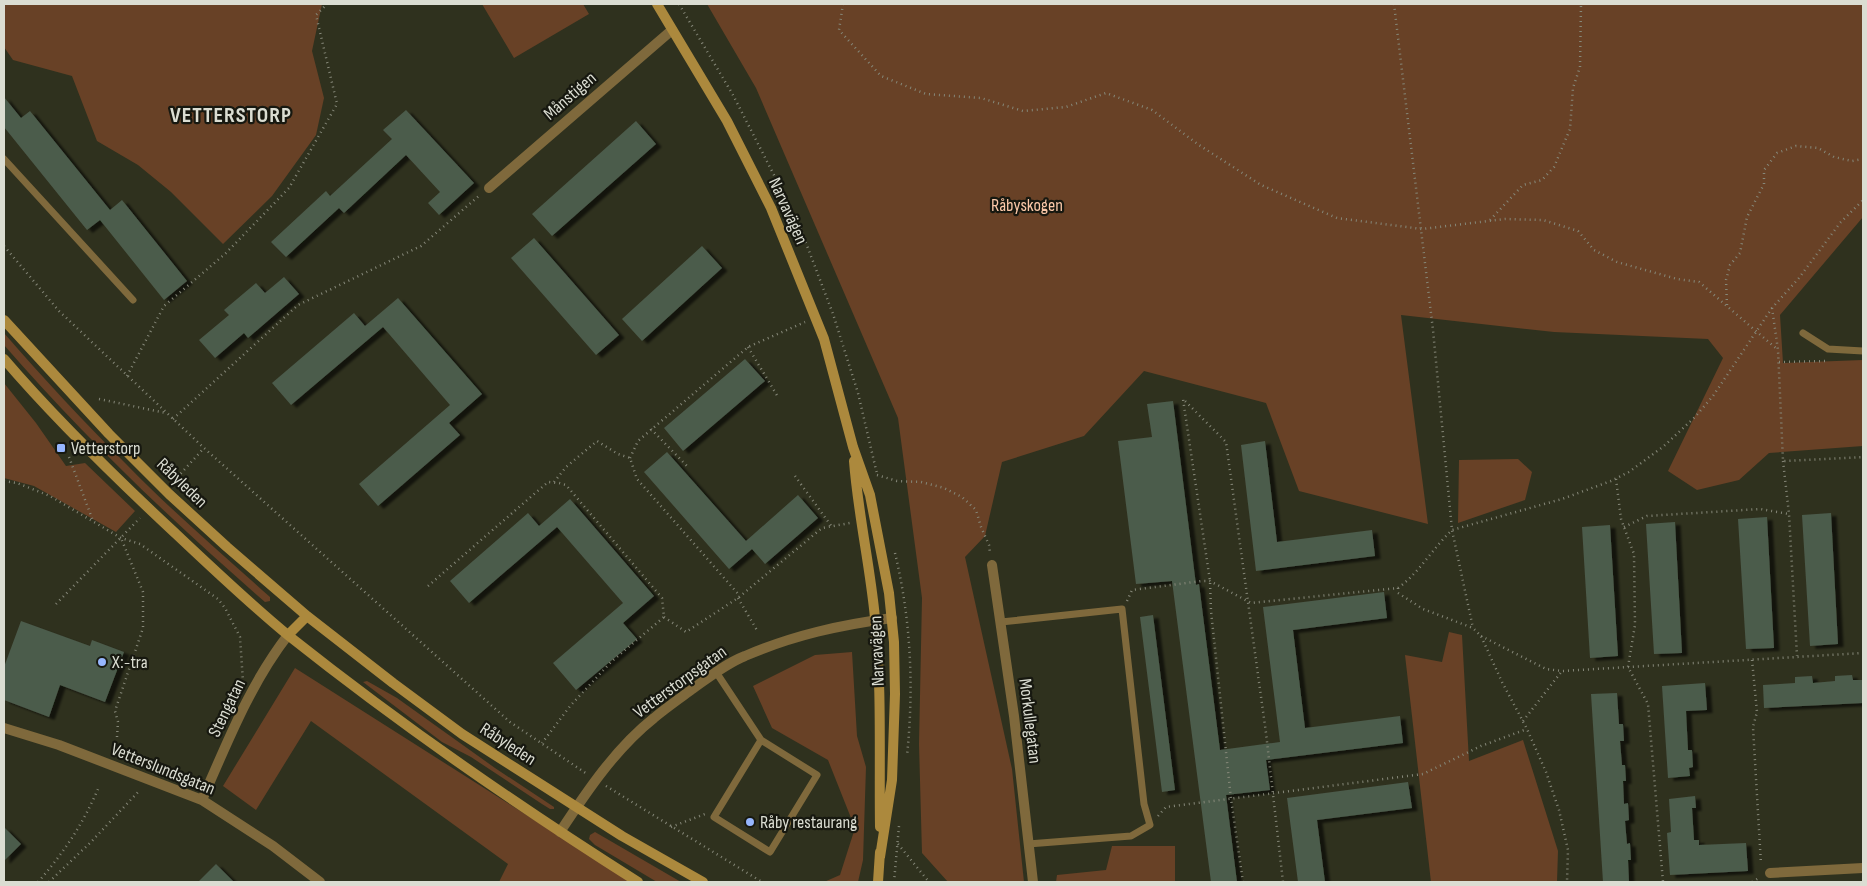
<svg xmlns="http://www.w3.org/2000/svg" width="1867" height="886" viewBox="0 0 1867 886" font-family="'Sofia Sans Condensed',sans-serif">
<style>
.green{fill:#684126}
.building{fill:#4c5b4b;filter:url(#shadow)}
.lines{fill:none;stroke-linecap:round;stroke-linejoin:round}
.path{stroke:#868879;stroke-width:2.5;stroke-dasharray:1 4;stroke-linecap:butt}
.service{stroke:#7f693c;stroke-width:7}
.minor{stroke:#7f693c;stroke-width:10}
.tertiary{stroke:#7f693c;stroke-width:10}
.secondary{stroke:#ac893d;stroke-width:10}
.poi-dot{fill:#96b6fd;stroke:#171810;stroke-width:2}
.labels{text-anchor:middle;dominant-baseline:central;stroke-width:4.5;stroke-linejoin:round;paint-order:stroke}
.street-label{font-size:18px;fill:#dbddd2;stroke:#171810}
.park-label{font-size:18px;fill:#fbc8a8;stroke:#171810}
.poi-label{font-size:18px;fill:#dbddd2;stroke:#171810;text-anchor:start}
.district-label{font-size:22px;font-weight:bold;letter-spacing:1px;fill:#dbddd2;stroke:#171810}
</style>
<defs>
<filter id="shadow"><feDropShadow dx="5.5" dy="3" stdDeviation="1" flood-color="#0009"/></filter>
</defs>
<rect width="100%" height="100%" fill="#2f311e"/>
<path class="green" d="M4 4H322L312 51 324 98 316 135 272 196 223 244 171 192 138 165 97 141 72 76 13 60 4 47Z
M482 4H583L589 14 514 58Z
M707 4H1863V217L1780 315 1783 363 1863 360V446L1769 453 1739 480 1697 490 1668 471 1723 358 1708 339 1554 332 1401 315 1428 524 1299 491 1266 403 1144 371 1084 436 1002 462 985 536 965 557 1012 769 1024 882H948L922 853 919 744 922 598 898 418 756 88Z
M4 333C44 379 85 423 128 466 173 512 222 554 270 597V601L265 602C172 521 84 437 4 345Z
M4 383 36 423 66 466 85 463 135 511 116 532 34 486 4 478Z
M1518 459 1532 472 1525 500 1458 523 1459 460Z
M1449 632 1462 635 1469 761 1523 740 1558 851 1557 882H1431L1405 655 1442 662Z
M852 652 857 736 866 767 863 860 858 882H824L840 875 855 828 828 760 772 728 753 686 815 655Z
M295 668 632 882H499L508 864 311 721 256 810 223 786Z
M367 681 397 698 495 768 554 807V809H550L542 804 471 757 442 742 363 682Z
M595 832 681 882H657L595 845 589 839 590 835Z
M1112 846H1175V882H1056L1057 875 1106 870Z"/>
<path class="building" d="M4 97 21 118 30 111 110 210 122 200 187 281 164 300 100 220 87 230 4 127Z
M406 110 474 183 439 215 428 203 440 192 406 155 344 213 339 208 286 257 271 242 326 191 330 196 392 139 383 130Z
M636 121 656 144 552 236 532 214Z
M534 238 619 335 596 355 511 258Z
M702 246 722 268 642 341 622 319Z
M284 277 299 294 248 338 244 333 215 358 199 340 229 315 224 310 256 283 265 293Z
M398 298 482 394 449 423 460 435 378 506 359 484 450 405 383 327 291 405 272 383 354 313 365 326Z
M745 359 765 381 683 451 664 428Z
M1173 401 1196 585 1199 584 1220 750 1280 742 1263 607 1384 592 1387 618 1293 630 1305 728 1400 716 1403 743 1266 760 1270 790 1226 795 1237 882H1211L1172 581 1136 584 1118 441 1152 437 1147 404Z
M1265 441 1277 542 1372 530 1375 556 1256 571 1241 445Z
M667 452 746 541 798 495 818 518 765 564 752 549 729 569 644 472Z
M570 499 654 596 623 623 637 639 576 690 553 663 623 603 557 527 469 603 450 581 528 513 539 526Z
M1831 513 1838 644 1810 646 1802 515Z
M1767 517 1774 648 1746 649 1738 519Z
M1675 522 1682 653 1654 654 1646 524Z
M1610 525 1618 656 1590 658 1582 527Z
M1153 615 1175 790 1162 792 1140 617Z
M21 621 90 646 92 640 124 652 105 702 60 685 49 717 4 700V667Z
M1852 675 1853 680H1863V703L1764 708 1763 685 1795 683V677L1812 676 1813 683 1835 681V676Z
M1705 683 1707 710 1686 711 1688 750H1692L1693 767 1689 768 1690 776 1668 778 1662 686Z
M1617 693 1619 724H1623L1624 741H1620L1622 765H1625L1626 781H1623L1624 804 1628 803 1629 820 1625 821 1627 844 1630 843 1631 860H1628L1629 882H1603L1591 694Z
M1408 782 1412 808 1317 820 1325 882H1298L1287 798Z
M1695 796 1696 808H1692L1694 840H1699V845L1746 843 1748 871 1670 875 1667 833 1671 832 1669 799Z
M4 827 21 844 4 861Z
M216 864 234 882H198Z"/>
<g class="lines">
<path class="path" d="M679 4 733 95 798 222 833 314 858 393 877 474
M843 4 839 30 881 76 926 94 981 98 1023 111 1066 107 1106 93 1152 110 1199 145 1261 185 1337 218 1422 229 1505 219 1543 220 1578 231 1594 250 1617 262 1677 279 1699 282 1778 350
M1394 4 1433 330 1452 530 1473 628
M1490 220 1523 185 1542 180 1554 167 1570 129 1573 88 1580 67 1581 4
M4 246 59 311 204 448 510 722 587 774
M1727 305 1726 280 1730 265 1740 253 1747 217 1764 184V170L1777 153 1796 146 1818 148 1834 157 1852 161 1863 159
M1772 308 1778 350 1783 461 1863 457
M748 347 778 397
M1779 362 1827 361
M127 376 164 306 226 253 289 188 337 104 316 15 327 4
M99 399 166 413
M173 419 298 305 421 246 480 195
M651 429 687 466
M69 457 93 521
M630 458 638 441 748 347 805 322
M1783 461 1789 514 1797 656
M877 475 897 481 921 482 944 488 962 497 976 510 981 527 989 545 990 553
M795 476 832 527
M1616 479 1621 519 1634 554 1635 625 1628 667 1648 704 1663 882
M4 481 17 483 50 496 121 538 140 544 218 599 225 608 240 637 243 682
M174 481 204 448
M554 482 566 467 597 441 618 454 630 458 637 479 740 596
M1624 527 1647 516 1760 509 1789 514
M895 553C911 620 914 687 907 756
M428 586 548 482 559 483 566 485 662 598 664 617 611 662 571 705 542 743
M1398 588V593L1423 609 1473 628 1481 636 1502 682 1527 729 1546 772 1559 810 1568 850 1567 882
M738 598 758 632
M1127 601 1132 590 1202 581H1210L1251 603 1398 588C1419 573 1433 548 1452 530L1562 499 1611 481 1629 472 1664 446 1695 417 1713 396 1772 308 1799 278 1840 223 1863 200
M56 604 140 518
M664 617 686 632 738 598 822 528 850 523
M1481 636 1546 669 1562 671 1863 653
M1752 660 1757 712 1753 727 1761 864
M1523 721 1562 671
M117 737 118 722 115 711 143 628V592L121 538
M606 786 762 882
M1158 816 1166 807 1423 774 1481 746 1527 729
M671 827 705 814
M898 844 929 882
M38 882C63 854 83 824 98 789
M49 882 91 842 140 790
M894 882 899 826
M1243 882 1231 799 1211 611 1210 581 1183 399 1226 442 1266 733 1283 882
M1752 882 1759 878"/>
<path class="service" d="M4 159 133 300
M1803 333 1828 349 1863 351
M1001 622 1122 609 1144 804 1150 825 1131 836 1028 844
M716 672 761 740 714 817 770 852 817 775 761 740"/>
<path class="minor" d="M489 188 672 30
M992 565 1014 716 1033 882
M4 728 59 745 202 800 273 846 320 882
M202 800C227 743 250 684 288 635
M1770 873 1863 868"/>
<path class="tertiary" d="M560 832C587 791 616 748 654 718 666 708 679 699 691 690 708 678 725 664 745 656 794 635 840 625 892 618"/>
<path class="secondary" d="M657 4 727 121 771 208 824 339 853 447 870 495 889 593 894 642 895 694 892 780 880 857
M4 320 109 434 169 494 227 547 307 616 393 683 462 734 622 836 703 882
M4 359C57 421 116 478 175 533 212 568 250 604 289 636 401 725 518 806 638 882
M854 461C858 514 870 565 875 618 882 688 879 758 880 827
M288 635 307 616
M878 882 880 852"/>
</g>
<g class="poi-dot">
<rect x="56" y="443" width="10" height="10" rx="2.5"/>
<circle cx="102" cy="662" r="5"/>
<circle cx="750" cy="822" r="5"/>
</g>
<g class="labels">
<g class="street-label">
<text transform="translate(570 96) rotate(-41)">Månstigen</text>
<text transform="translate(788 211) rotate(66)">Narvavägen</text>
<text transform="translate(182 483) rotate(44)">Råbyleden</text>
<text transform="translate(877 651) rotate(-92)">Narvavägen</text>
<text transform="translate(680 682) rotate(-36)">Vetterstorpsgatan</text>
<text transform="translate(227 708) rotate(-64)">Stengatan</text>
<text transform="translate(1030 721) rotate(83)">Morkullegatan</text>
<text transform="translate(508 744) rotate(33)">Råbyleden</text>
<text transform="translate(163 769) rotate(22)">Vetterslundsgatan</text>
</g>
<g class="park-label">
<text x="1027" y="205">Råbyskogen</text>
</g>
<g class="poi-label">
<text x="71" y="448">Vetterstorp</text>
<text x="112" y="662">X:-tra</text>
<text x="760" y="822">Råby restaurang</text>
</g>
<g class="district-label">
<text x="231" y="115">VETTERSTORP</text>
</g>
</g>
<rect width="1867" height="886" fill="none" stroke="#dbddd2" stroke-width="10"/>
</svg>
